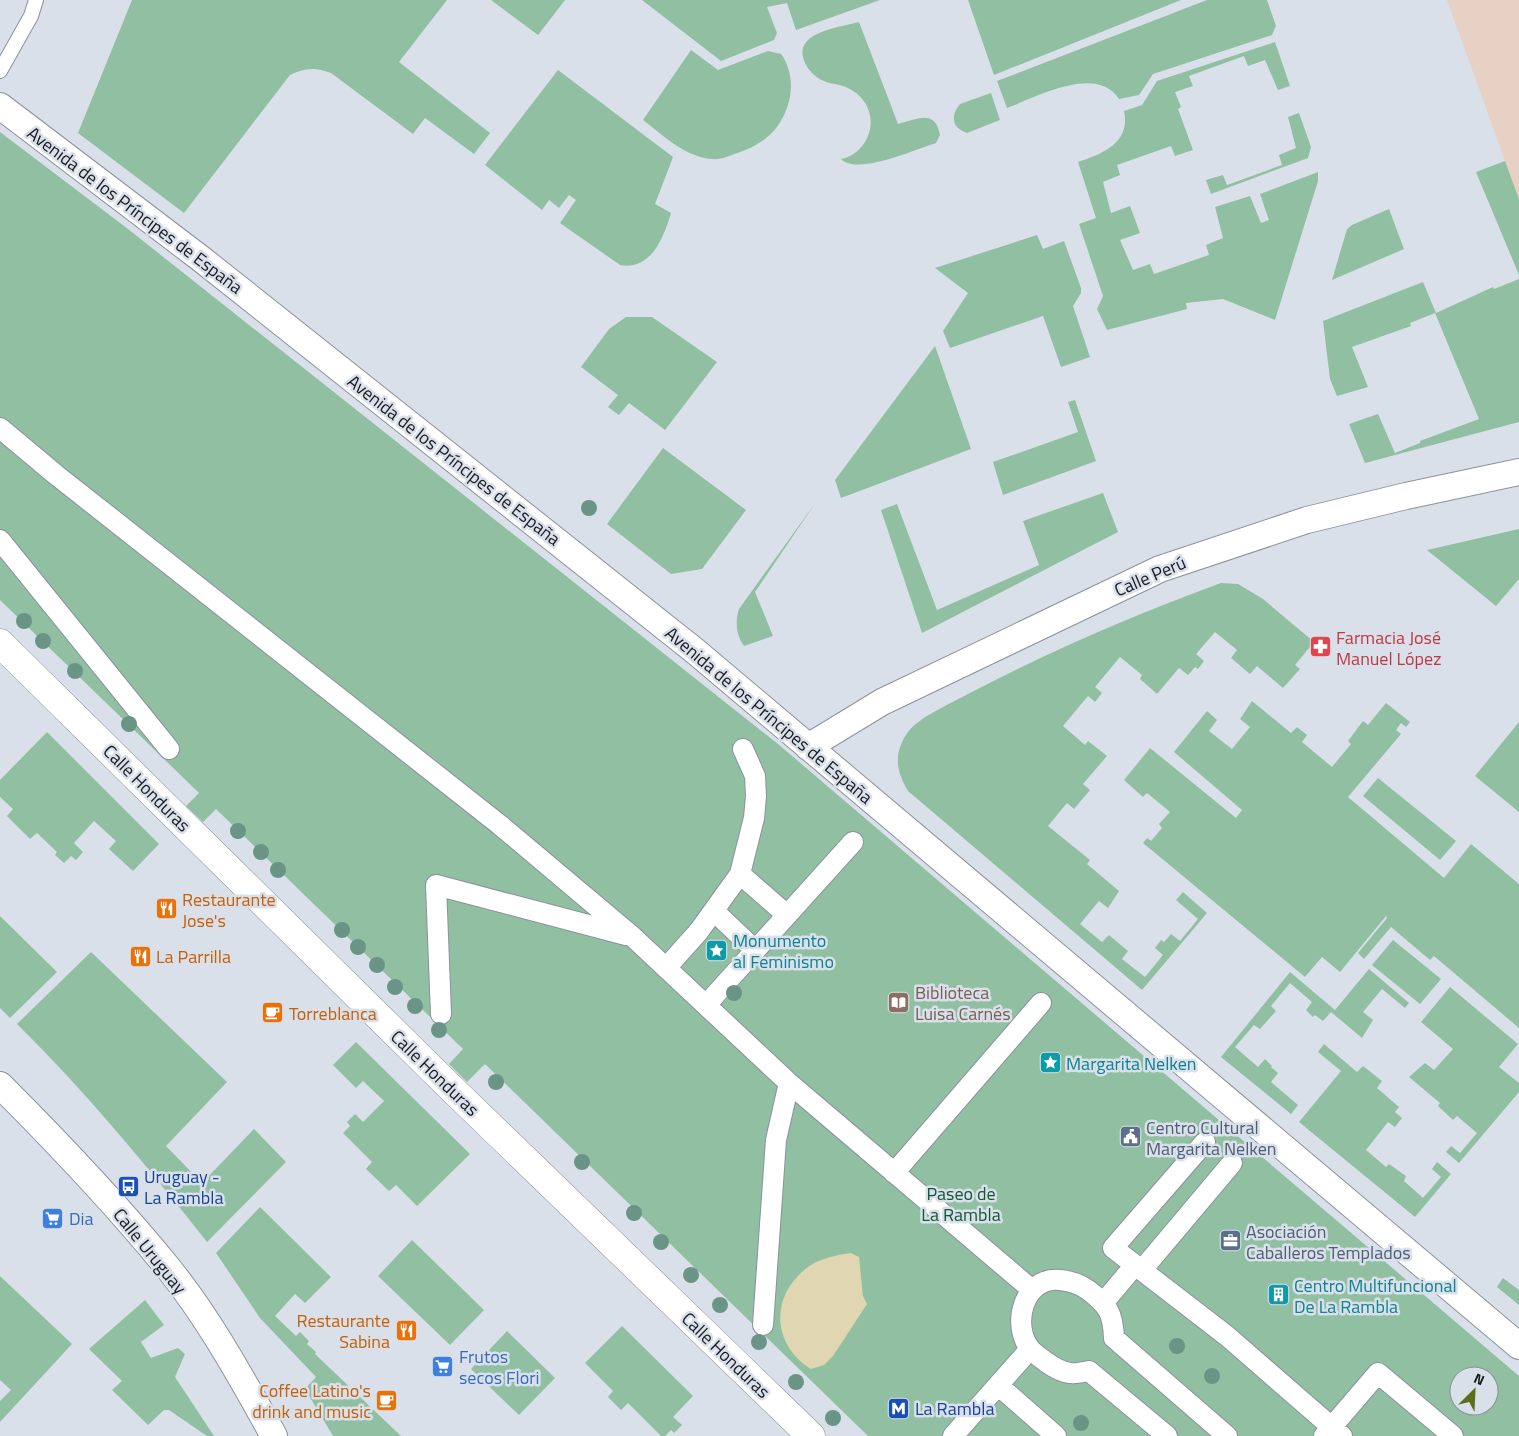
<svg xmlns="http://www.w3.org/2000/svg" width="1519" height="1436" viewBox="0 0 1519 1436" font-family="'Titillium Web',sans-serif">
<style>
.education{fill:#e7d1c4}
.green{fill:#91bfa2;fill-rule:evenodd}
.sand{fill:#e0d6b1}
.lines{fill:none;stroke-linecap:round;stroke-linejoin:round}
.service-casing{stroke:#8c929b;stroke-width:16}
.pedestrian-casing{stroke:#8c929b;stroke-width:22}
.minor-casing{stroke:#8c929b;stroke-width:28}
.tertiary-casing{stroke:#8c929b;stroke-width:29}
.service{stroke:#fff;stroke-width:14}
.pedestrian{stroke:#fff;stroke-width:20}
.minor{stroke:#fff;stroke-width:26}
.tertiary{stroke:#fff;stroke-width:28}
.tree{fill:#6a9586}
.labels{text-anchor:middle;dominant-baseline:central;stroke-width:5;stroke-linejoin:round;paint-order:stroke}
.street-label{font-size:18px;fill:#17191d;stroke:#d9e0ea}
.health-label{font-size:18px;fill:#be3a42;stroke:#d9e0ea;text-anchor:start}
.food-label{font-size:18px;fill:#c56008;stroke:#d9e0ea;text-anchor:start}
.culture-label{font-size:18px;fill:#0d838f;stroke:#d9e0ea;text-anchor:start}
.education-label{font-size:18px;fill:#785e54;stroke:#d9e0ea;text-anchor:start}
.service-label{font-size:18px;fill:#4e5e75;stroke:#d9e0ea;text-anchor:start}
.transit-label{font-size:18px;fill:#164399;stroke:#d9e0ea;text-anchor:start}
.park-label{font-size:18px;fill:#0f5735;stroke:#d9e0ea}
.shop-label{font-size:18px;fill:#366cbe;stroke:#d9e0ea;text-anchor:start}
</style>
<rect width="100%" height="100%" fill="#d9e0ea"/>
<path class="education" d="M1447 0H1519V199L1505 161Z"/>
<path class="green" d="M132 0H447L399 62 490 133 474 154 425 118 413 134 331 73C315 67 305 68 290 75L184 213 78 133Z
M491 0H565L538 35Z
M642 0H880L796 30 787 3 767 7 777 33 774 40 721 61Z
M968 0H1181L994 75Z
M1207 0H1267L1276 26 1272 35 1153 74 1139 95 1119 99C1096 64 1037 97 1007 108L997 81Z
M859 22 898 124C916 120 935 108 940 135L936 143C916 149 857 176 841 159 852 157 862 149 867 138 877 117 866 94 843 86 834 83 827 84 818 78 811 73 805 66 803 57 797 31 842 27 859 22Z
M1275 42 1290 86 1278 90 1265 60 1248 66 1244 56 1189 76 1193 86 1175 92 1181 107 1178 109 1193 150 1175 156 1171 146 1117 165 1120 175 1103 182 1111 213 1130 206 1140 233 1120 240 1133 270 1150 264 1154 274 1209 255 1206 245 1223 238 1215 207 1250 196 1261 223 1269 220 1260 194 1318 172V181L1275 320 1223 299 1186 303 1187 309 1107 330 1097 309 1103 296 1079 224 1096 218 1078 162C1102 154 1131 143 1124 111L1142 105 1157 81Z
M691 50 718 70 768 51 781 54C800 80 790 120 765 139 757 145 747 150 737 153 730 156 720 160 712 159 685 157 664 136 643 120Z
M558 70 673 157 655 204 671 213C664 237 651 271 620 265L560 223 576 200 569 195 559 208 549 200 542 210 485 165Z
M991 93 1000 120 967 133C952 128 950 116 960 104Z
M1299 113 1311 147 1308 158 1211 194 1206 180 1223 175 1227 185 1282 165 1279 155 1296 148 1288 117Z
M0 132 128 229 778 744 1519 1376V1436H868L485 1064 467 1082 449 1064 463 1049 216 809 203 822 186 806 199 793 0 600ZM1459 1376H1489V1406H1459Z
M1505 161 1519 199V275L1476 172Z
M1389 209 1404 249 1332 280 1347 229 1352 225Z
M1037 235 1043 249 1064 241 1081 288V293L1073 306 1090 357 1061 367 1043 316 950 348 943 331 968 293 935 268Z
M1519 279V422L1365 463 1349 424 1378 414 1395 453 1420 443V441L1479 419 1435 313 1410 323 1411 326 1352 347 1368 387 1337 396 1330 379 1323 321 1423 282 1436 313 1493 287 1494 289Z
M626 317H652L717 362 665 430 629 403 619 415 608 407 618 395 581 367 609 329Z
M935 346 971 449 841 498 835 480Z
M1075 400 1096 461 1003 495 993 462 1078 432 1068 402Z
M663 448 746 510 702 569 671 574 607 524Z
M1103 493 1118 532 922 633 881 510 897 504 937 610 1039 565 1023 521Z
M816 502 755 592 773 636 744 646C736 634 735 622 739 609Z
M1519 529V579L1496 606 1427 550Z
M1221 583 1238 584 1263 599 1314 642 1295 665 1300 669 1283 688 1257 666 1250 674 1231 658 1237 650 1215 632 1196 654 1204 661 1198 669 1195 667 1188 675 1179 668 1157 694 1140 679 1142 675 1120 657 1095 687 1102 693 1095 702 1088 696 1063 726 1085 745 1088 741 1107 756 1083 784 1090 790 1074 809 1067 803 1048 826 1090 860 1087 864 1119 891 1108 908 1099 901 1080 924 1102 942 1109 935 1128 951 1122 959 1145 977 1163 955 1155 948 1161 940 1164 942 1171 934 1180 941 1198 919 1176 900 1183 892 1207 913 1142 990 908 791C896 771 893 753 908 732 919 717 950 704 966 695 1048 652 1134 615 1221 583Z
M1252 701 1291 733 1297 727 1307 735 1302 742 1332 767 1351 744 1348 741 1363 721 1368 725 1386 703 1410 722 1406 727 1401 723 1396 730 1401 734 1348 797 1444 878 1471 844 1519 884V1028L1434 956 1430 960 1391 927 1364 959 1358 953 1387 918 1386 916 1340 972 1322 957 1305 977 1143 843 1147 838 1151 841 1162 828 1159 824 1170 812 1147 793 1143 797 1124 780 1150 748 1236 818 1242 810 1174 752 1207 711 1217 720 1209 731 1232 749 1250 727 1240 719Z
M1519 722V812L1475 776Z
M47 732 159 844 133 871 109 849 116 841 94 821 74 843 83 852 76 860 71 856 64 863 55 855 57 852 37 833 30 839 7 816 13 809 0 797V780Z
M1378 778 1456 841 1440 860 1363 796Z
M0 916 57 972 10 1018 0 1008Z
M1393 940 1441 979 1420 1004 1372 965Z
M91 952 227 1082 166 1146 202 1183 254 1129 286 1162 207 1242C147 1166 86 1092 17 1024Z
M1369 969 1409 1003 1405 1008 1382 989 1363 1012 1373 1020 1362 1038 1331 1012 1323 1021 1315 1015 1313 1017 1306 1010 1312 1002 1290 983 1271 1006 1276 1011 1260 1029 1254 1025 1235 1047 1258 1067 1265 1059 1272 1066 1271 1067 1278 1073 1271 1082 1298 1105 1291 1114 1221 1057 1290 972 1335 1010Z
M1450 987 1518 1044 1499 1067 1519 1083V1092L1459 1163 1446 1152 1451 1146 1460 1153 1477 1133 1457 1116 1453 1120 1438 1106 1440 1103 1409 1077 1425 1063 1434 1070 1453 1049 1421 1022Z
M356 1042 470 1154 417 1206 396 1185 389 1191 366 1169 372 1162 343 1133 350 1126 347 1122 355 1114 363 1122 384 1101 363 1081 356 1088 333 1065Z
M1324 1044 1357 1072 1363 1066 1382 1081 1377 1088 1399 1107 1395 1112 1402 1118 1395 1127 1388 1122 1366 1150 1386 1167 1389 1164 1406 1176 1404 1181 1423 1198 1441 1177 1432 1169 1437 1162 1451 1174 1415 1217 1299 1122 1341 1071 1318 1052Z
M260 1207 331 1277 305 1303 295 1294 275 1316 296 1336 300 1332 309 1341 307 1344 316 1352 315 1354 401 1436H333L305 1389 316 1377 260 1318 216 1253Z
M412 1240 484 1310 450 1345 378 1276Z
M0 1276 72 1344 0 1422V1401L11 1390 0 1380Z
M1503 1278 1519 1290V1305L1497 1287Z
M145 1300 164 1325 141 1342 151 1358 178 1348 185 1354 175 1377 214 1436H207L169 1410H164L148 1425 112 1390 122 1381 89 1349Z
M622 1326 693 1396 673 1417 682 1425 674 1433 671 1430 665 1436H661L628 1403 621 1410 608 1397 613 1391 585 1363Z
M507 1331 555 1378 519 1415 471 1369Z"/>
<path class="sand" d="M851 1253 859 1257 863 1296 867 1304 833 1356 824 1365 811 1369C771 1344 770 1295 808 1267 820 1258 837 1255 851 1253Z"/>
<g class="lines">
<defs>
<path id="service" d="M0 71 31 16 36 0"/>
<path id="pedestrian" d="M0 428 55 474 500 825 633 937 789 1083 1031 1289
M0 540 169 749
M740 874 787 915
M715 912 755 950
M666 968 699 931 740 874 754 818 756 796 755 776 743 749
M706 1005 853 842
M441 1014 436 885 626 935
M894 1173 1041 1003
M1135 1265 1227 1336 1342 1436
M1142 1270 1232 1163
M1104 1302 1135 1265 1113 1248 1205 1142
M763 1325 776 1140 789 1083
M999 1386 1056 1436
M953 1436 1030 1349
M1167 1436 1089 1371C1083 1372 1076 1374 1070 1373 1061 1372 1053 1367 1046 1362 1041 1358 1035 1354 1031 1350 1010 1325 1024 1276 1060 1280 1070 1281 1080 1284 1088 1290 1108 1305 1113 1313 1114 1338L1227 1436
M1324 1436 1378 1373 1453 1436"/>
<path id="minor" d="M0 106 200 258 695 651 1519 1346
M808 747 882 702 1160 569 1307 520 1406 496 1519 472
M0 1085C59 1144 117 1205 169 1269 210 1320 242 1379 274 1436"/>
<path id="tertiary" d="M0 643 448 1085 811 1436"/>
</defs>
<use href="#service" class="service-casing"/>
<use href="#pedestrian" class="pedestrian-casing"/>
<use href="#minor" class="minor-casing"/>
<use href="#tertiary" class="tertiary-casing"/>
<use href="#service" class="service"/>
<use href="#pedestrian" class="pedestrian"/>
<use href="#minor" class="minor"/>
<use href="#tertiary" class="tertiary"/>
</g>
<g class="tree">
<circle cx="589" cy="508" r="8"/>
<circle cx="24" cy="621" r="8"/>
<circle cx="43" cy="641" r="8"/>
<circle cx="75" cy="671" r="8"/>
<circle cx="129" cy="724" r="8"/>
<circle cx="238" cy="831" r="8"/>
<circle cx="261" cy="852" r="8"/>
<circle cx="278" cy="870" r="8"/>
<circle cx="342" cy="930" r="8"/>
<circle cx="358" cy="947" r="8"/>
<circle cx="377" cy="965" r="8"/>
<circle cx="395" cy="987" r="8"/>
<circle cx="734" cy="993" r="8"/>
<circle cx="415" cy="1006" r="8"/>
<circle cx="439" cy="1030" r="8"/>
<circle cx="496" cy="1082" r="8"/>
<circle cx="582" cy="1162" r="8"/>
<circle cx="634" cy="1213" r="8"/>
<circle cx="661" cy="1242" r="8"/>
<circle cx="691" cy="1275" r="8"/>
<circle cx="720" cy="1305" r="8"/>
<circle cx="759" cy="1342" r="8"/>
<circle cx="1177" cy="1346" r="8"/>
<circle cx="1212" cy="1376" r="8"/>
<circle cx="796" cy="1382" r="8"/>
<circle cx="833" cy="1418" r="8"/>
<circle cx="1081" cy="1423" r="8"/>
</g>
<defs>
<symbol id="pharmacy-square" viewBox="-11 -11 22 22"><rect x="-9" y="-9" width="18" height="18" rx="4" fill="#e0444e" stroke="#d9e0ea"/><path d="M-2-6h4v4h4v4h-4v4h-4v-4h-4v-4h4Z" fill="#fff"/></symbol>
<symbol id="restaurant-square" viewBox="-11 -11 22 22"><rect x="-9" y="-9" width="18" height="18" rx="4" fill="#e8710a" stroke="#d9e0ea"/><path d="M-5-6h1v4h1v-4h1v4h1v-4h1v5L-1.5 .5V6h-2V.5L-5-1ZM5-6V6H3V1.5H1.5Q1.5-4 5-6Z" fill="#fff"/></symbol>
<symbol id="sight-square" viewBox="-11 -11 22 22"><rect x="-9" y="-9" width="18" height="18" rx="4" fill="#0f9aa8" stroke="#d9e0ea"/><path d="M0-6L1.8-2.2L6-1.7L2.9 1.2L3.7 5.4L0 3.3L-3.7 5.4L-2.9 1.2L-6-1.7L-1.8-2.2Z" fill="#fff"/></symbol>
<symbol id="library-square" viewBox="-11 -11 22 22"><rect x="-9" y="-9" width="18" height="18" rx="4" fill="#8d6e63" stroke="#d9e0ea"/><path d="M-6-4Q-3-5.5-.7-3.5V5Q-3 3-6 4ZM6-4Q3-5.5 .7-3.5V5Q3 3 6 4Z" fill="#fff"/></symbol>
<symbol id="cafe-square" viewBox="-11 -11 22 22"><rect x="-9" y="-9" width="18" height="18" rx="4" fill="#e8710a" stroke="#d9e0ea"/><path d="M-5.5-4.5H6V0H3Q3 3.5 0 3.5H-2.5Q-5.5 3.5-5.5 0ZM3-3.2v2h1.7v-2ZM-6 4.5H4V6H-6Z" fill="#fff"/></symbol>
<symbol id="civic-square" viewBox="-11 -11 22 22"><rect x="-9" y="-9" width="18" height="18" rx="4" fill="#5c6f8a" stroke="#d9e0ea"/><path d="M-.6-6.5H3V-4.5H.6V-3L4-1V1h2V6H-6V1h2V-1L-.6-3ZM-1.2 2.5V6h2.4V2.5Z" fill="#fff"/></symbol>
<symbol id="bus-square" viewBox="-11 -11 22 22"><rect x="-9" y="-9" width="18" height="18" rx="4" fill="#1a4fb4" stroke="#d9e0ea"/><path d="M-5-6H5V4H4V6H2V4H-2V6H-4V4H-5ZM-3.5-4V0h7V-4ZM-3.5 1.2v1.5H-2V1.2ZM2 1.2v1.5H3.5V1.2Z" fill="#fff"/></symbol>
<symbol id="supermarket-square" viewBox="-11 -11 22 22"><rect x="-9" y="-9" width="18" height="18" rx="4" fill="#3f7fe0" stroke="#d9e0ea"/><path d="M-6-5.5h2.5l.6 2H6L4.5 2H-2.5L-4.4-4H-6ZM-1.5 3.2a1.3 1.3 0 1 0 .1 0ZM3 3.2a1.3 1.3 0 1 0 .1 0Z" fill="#fff"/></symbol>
<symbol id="office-square" viewBox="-11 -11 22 22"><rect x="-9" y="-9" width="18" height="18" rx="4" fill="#5c6f8a" stroke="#d9e0ea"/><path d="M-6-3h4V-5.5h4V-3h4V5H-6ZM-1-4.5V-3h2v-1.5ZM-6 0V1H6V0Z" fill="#fff"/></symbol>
<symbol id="building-square" viewBox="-11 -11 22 22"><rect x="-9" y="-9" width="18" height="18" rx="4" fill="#0f9aa8" stroke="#d9e0ea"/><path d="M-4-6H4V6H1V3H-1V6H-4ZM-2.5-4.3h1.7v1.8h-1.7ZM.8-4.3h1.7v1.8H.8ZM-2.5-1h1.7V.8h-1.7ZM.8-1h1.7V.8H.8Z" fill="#fff"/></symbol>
<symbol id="metro-square" viewBox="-11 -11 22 22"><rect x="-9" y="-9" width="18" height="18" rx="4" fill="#1a4fb4" stroke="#d9e0ea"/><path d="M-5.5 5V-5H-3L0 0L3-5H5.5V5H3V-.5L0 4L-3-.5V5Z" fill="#fff"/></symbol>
</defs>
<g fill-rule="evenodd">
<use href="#pharmacy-square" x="1308" y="634" width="25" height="25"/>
<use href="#restaurant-square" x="154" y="896" width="25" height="25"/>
<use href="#sight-square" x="704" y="938" width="25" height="25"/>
<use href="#restaurant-square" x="128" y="944" width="25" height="25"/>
<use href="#library-square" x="886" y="990" width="25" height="25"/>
<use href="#cafe-square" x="260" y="1000" width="25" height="25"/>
<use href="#sight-square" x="1038" y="1050" width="25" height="25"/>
<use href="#civic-square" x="1118" y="1124" width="25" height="25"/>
<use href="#bus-square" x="116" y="1174" width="25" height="25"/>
<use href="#supermarket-square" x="40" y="1206" width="25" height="25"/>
<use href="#office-square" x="1218" y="1228" width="25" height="25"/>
<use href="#building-square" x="1266" y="1282" width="25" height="25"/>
<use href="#restaurant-square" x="394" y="1318" width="25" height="25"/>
<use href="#supermarket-square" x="430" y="1354" width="25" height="25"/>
<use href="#cafe-square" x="374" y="1388" width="25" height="25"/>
<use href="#metro-square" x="886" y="1396" width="25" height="25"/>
</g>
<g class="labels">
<g class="street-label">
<text transform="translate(135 210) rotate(37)">Avenida de los Príncipes de España</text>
<text transform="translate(454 460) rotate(38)">Avenida de los Príncipes de España</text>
<text transform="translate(1150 576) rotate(-23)">Calle Perú</text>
<text transform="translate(769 715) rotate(40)">Avenida de los Príncipes de España</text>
<text transform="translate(147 788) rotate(45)">Calle Honduras</text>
<text transform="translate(435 1073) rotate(44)">Calle Honduras</text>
<text transform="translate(150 1251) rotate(51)">Calle Uruguay</text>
<text transform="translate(726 1355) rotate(44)">Calle Honduras</text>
</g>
<g class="health-label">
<text x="1336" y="637">Farmacia José<tspan x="1336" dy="21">Manuel López</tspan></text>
</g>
<g class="food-label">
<text x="182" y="899">Restaurante<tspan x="182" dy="21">Jose's</tspan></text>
<text x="156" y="956">La Parrilla</text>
<text x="289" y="1013">Torreblanca</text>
<text x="390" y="1320" text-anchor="end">Restaurante<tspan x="390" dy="21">Sabina</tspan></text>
<text x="371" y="1390" text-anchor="end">Coffee Latino's<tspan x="371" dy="21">drink and music</tspan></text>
</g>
<g class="culture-label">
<text x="733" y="940">Monumento<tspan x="733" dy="21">al Feminismo</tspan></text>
<text x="1066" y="1063">Margarita Nelken</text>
<text x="1294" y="1285">Centro Multifuncional<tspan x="1294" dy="21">De La Rambla</tspan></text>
</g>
<g class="education-label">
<text x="915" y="992">Biblioteca<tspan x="915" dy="21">Luisa Carnés</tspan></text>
</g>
<g class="service-label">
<text x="1146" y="1127">Centro Cultural<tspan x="1146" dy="21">Margarita Nelken</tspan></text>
<text x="1246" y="1231">Asociación<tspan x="1246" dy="21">Caballeros Templados</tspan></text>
</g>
<g class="transit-label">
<text x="144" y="1176">Uruguay -<tspan x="144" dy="21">La Rambla</tspan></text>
<text x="915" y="1408">La Rambla</text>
</g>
<g class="park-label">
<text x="961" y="1193">Paseo de<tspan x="961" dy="21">La Rambla</tspan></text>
</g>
<g class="shop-label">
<text x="69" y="1218">Dia</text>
<text x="459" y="1356">Frutos<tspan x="459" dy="21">secos Flori</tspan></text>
</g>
</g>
<g transform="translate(1474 1391) rotate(24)"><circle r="24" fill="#d9e0ea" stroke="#8b9098"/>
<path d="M0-4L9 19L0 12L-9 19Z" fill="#5d6e1b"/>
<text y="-8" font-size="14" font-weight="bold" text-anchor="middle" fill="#17191d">N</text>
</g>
</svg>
